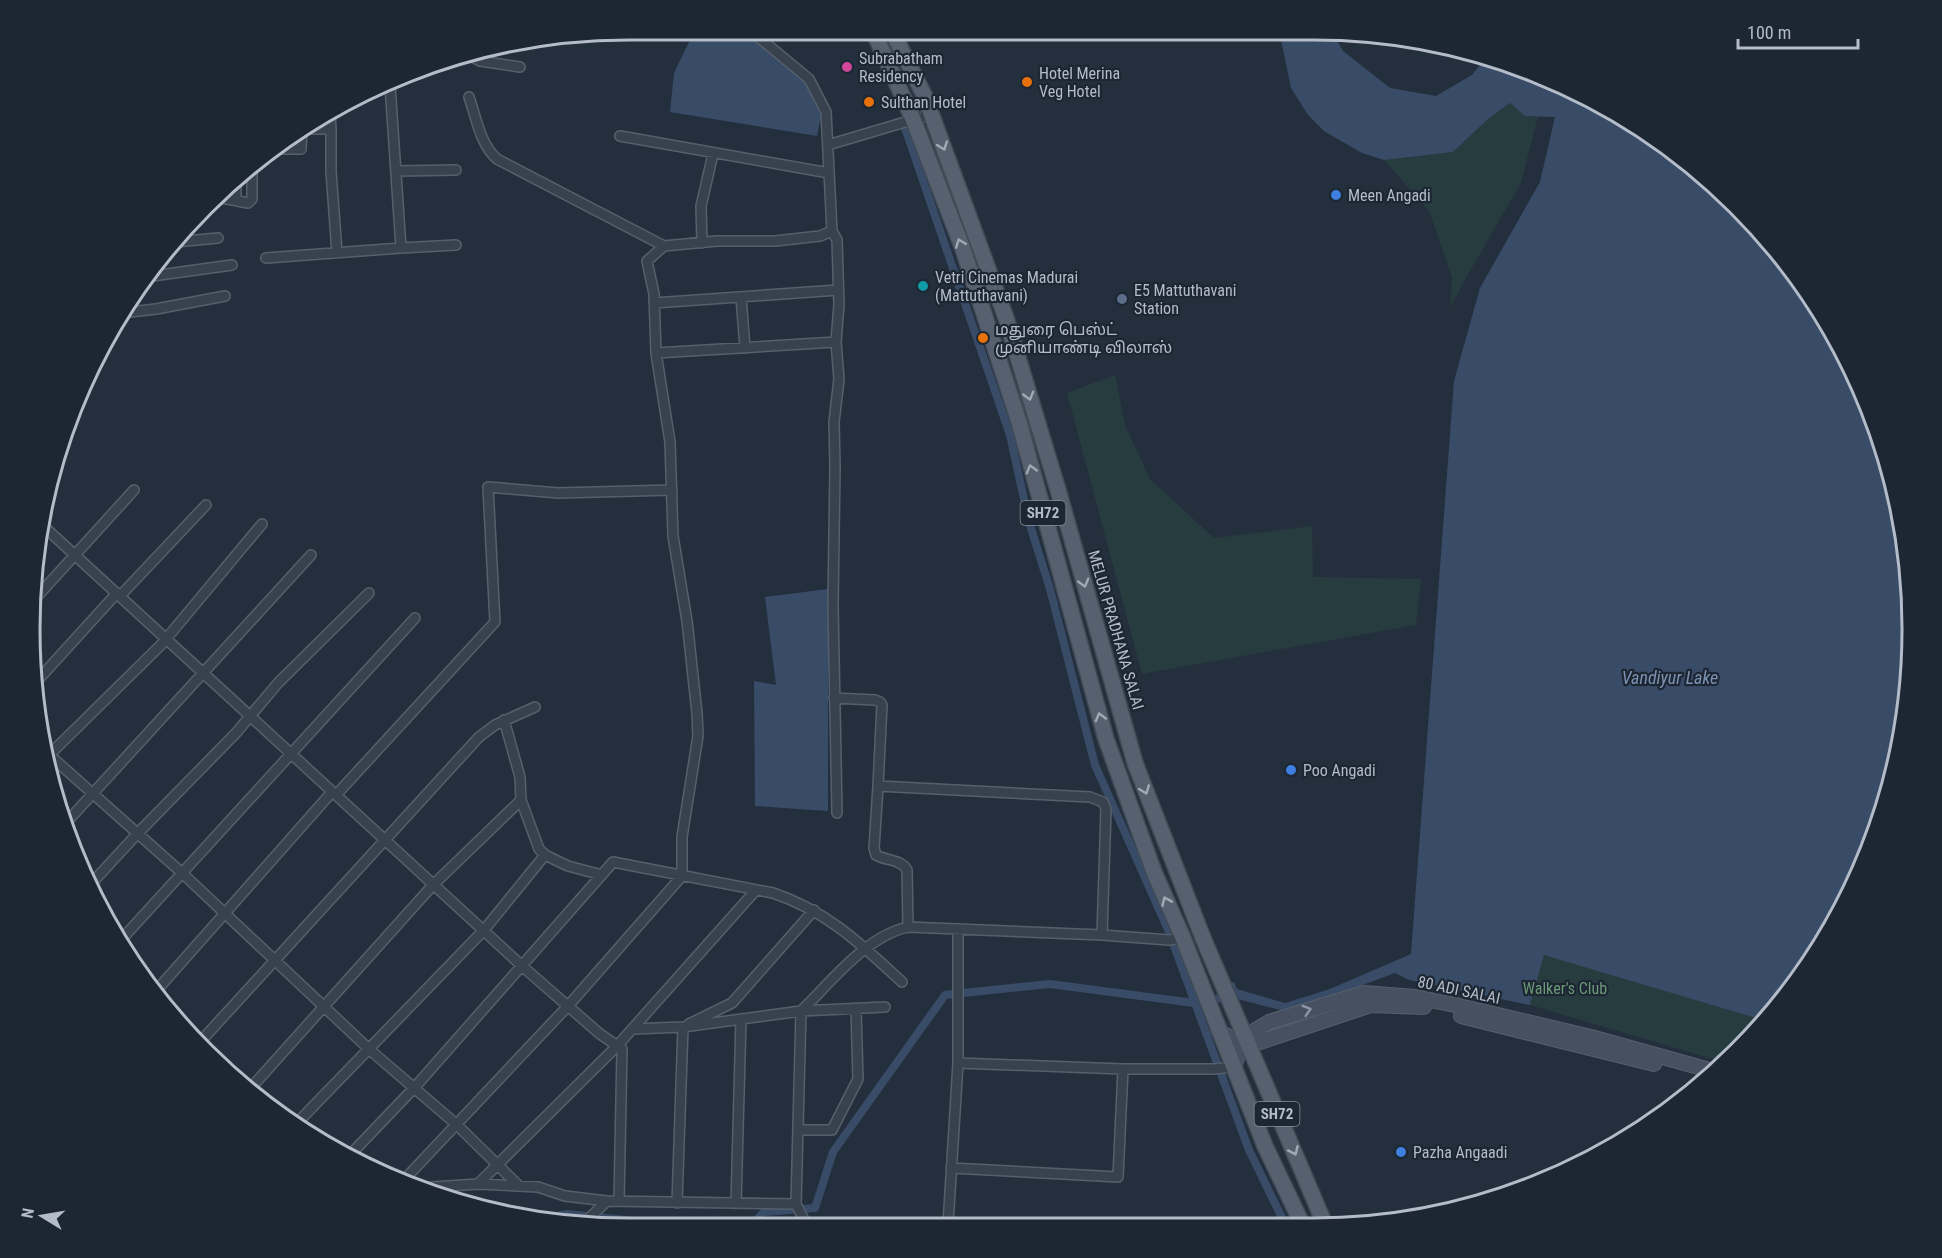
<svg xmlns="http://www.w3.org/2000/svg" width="1942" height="1258" viewBox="0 0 1942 1258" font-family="'Roboto Condensed','Noto Sans Tamil',sans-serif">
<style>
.green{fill:#263c3f}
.water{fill:#394c67}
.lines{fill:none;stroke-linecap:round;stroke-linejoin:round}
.canal{stroke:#394c67;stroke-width:8}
.minor-casing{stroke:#565f6c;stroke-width:12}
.secondary-casing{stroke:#565f6c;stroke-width:16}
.primary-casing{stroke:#414a57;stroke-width:18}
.minor{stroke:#38414e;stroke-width:9}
.secondary{stroke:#465061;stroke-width:14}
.primary{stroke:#56606e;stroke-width:15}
.oneway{stroke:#a1aab7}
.oneway2{stroke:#8e96a5}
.hotel-dot{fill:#d1479c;stroke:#1d2633;stroke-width:2}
.food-dot{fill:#e8710a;stroke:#1d2633;stroke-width:2}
.shop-dot{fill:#3f7fe0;stroke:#1d2633;stroke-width:2}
.culture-dot{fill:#0f9aa8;stroke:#1d2633;stroke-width:2}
.service-dot{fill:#5c6f8a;stroke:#1d2633;stroke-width:2}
.labels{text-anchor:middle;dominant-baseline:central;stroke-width:4.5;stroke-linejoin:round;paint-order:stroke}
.shield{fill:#1d2633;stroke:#878f9c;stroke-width:1.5}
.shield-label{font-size:15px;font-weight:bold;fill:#b4bcc9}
.poi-label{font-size:16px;fill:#b4bcc9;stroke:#1d2633;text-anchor:start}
.street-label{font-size:16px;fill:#b4bcc9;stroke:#1d2633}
.park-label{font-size:16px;fill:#6b9a76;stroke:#1d2633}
.water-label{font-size:18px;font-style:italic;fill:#7c92b1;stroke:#1d2633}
.rim{fill:none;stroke:#b4bcc9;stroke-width:3}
</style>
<rect width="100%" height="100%" fill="#242f3e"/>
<path class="green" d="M1510 103 1525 116H1538L1521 183 1467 276 1450 308 1452 277 1429 211 1384 160 1453 152 1489 118Z
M1115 375 1125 425 1150 479 1214 538 1312 526 1313 577 1421 579 1416 625 1142 674 1067 393Z
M1544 954 1766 1021 1723 1062 1530 1005Z"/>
<path class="water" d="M1280 35H1334L1343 51 1390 88 1436 96 1472 75 1483 61 1490 62 1543 76 1613 110 1708 178 1788 264 1850 364 1891 474 1911 589 1907 707 1880 821 1832 928 1766 1021 1544 955 1530 1005 1409 980 1395 973 1333 996 1284 1011 1234 998 1227 983 1234 982 1237 989 1285 1003 1330 989 1411 954 1454 381 1480 288 1540 182 1555 117 1525 116 1510 103 1489 118 1453 152 1384 160 1362 153 1324 131 1308 115 1291 88Z
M753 39 807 84 821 116 817 136 670 112 674 73 690 40Z
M828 589V811L755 806 754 681 776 685 765 597Z"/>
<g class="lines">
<path class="canal" d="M904 125 1010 435 1029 522 1050 589 1095 765 1169 932 1249 1150 1286 1226
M498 1211 515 1214
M517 1215 553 1217 567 1214 656 1223
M755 1224V1221L764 1212 815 1208 833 1152 945 995 1050 984 1194 1003 1231 996"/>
<defs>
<path id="minor" d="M468 54 480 61 520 67
M390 85 401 248 456 245
M469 97C476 117 480 144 497 159L664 246
M330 114 331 129
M300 129H331V171L337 253
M620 136 829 173
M828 145 932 114
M273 149H301L302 129
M397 171 456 170
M236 178V200
M217 197 248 203 252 199V165
M832 231 837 240 839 304 836 342 839 379 834 422 835 467 833 605 837 813
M175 242 218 238
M702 243 701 206 713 154
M266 258 401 248
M145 277 232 265
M741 297 745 348
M654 303 838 290
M121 313 156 309 225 296
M656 353 836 342
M40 523 522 966 600 1034 622 1049 619 1201
M120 596 206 505
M33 601 134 490
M166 639 262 524
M37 681 117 593
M834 698 875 700 880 702 882 705 878 786 1090 797 1103 802 1106 809 1102 935
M504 720 520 777 521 800 539 849 545 855 568 866 602 875
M46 752 181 872 370 1050 456 1124 519 1186
M47 757 167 639
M878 786 874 848 876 855C886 861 901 859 907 870L908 927
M336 795 495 622 488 487 558 493 672 490
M64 825 311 555
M90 885 138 833 236 733 278 683 369 593
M120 941 415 618
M156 991 332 792
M689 1024 732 1003 814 910
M683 1027 801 1011 885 1007
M632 1029 683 1027 677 1203
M201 1041 479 737 495 725 535 707
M958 1063V929
M249 1090 433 885 521 800
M1662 1114 1668 1110
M298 1122 484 930 545 855
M798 1130H832L858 1079 856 1009
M349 1156 415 1087 613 862 773 893C827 911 861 944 902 982
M951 1168 1118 1177 1123 1069
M402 1182 568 1006 682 876V837L698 736 697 713 687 621 673 536 670 442 656 353 654 294 647 261 664 246 717 241H775L820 236 832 231 826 112 809 79 756 35
M478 1184 617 1046 756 890
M417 1188 478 1184 538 1187 565 1196 607 1201
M736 1204 741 1019
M796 1204 806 1224
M584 1223 607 1201 796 1204 801 1011C831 982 866 936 908 927L1102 935 1169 940 1183 938
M948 1225 958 1063 1123 1069H1213L1234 1067"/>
<path id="secondary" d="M1461 1016 1654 1064
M1218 1030 1241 1045 1248 1046 1371 1005 1424 1007
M1234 1067 1244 1037 1269 1022 1364 993 1415 997 1455 1005 1591 1037 1713 1071"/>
<path id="primary" d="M875 35 913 119 963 249 1019 422 1106 739 1154 872 1183 938 1265 1146 1303 1226
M894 35 925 97 1006 318 1058 490 1135 763 1203 938 1326 1227"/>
</defs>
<use href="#minor" class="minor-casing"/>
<use href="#secondary" class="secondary-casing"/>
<use href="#primary" class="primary-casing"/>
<use href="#minor" class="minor"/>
<use href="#secondary" class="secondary"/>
<use href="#primary" class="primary"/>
</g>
<defs><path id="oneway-chevron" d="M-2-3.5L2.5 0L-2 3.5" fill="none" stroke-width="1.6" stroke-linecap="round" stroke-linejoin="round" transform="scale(1.5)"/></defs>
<g class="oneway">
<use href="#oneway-chevron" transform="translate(943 146) rotate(70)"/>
<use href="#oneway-chevron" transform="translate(960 243) rotate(-111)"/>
<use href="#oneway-chevron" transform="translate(1029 396) rotate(74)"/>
<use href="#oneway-chevron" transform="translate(1031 469) rotate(-106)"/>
<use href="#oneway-chevron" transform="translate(1084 583) rotate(74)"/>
<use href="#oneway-chevron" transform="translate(1100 717) rotate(-105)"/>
<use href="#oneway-chevron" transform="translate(1145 790) rotate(69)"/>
<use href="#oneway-chevron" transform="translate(1166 901) rotate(-114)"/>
<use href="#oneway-chevron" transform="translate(1294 1151) rotate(66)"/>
</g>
<use class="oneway2" href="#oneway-chevron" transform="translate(1307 1010) rotate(-17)"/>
<circle class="hotel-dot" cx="847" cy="67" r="6"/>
<g class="food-dot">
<circle cx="1027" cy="82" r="6"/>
<circle cx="869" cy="102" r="6"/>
<circle cx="983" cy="338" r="6"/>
</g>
<g class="shop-dot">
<circle cx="1336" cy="195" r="6"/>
<circle cx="1291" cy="770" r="6"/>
<circle cx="1401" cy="1152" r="6"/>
</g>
<circle class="culture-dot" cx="923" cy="286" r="6"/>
<circle class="service-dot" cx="1122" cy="299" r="6"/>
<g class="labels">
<g class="shield">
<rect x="1020.5" y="501" width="45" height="24" rx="4.5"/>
<rect x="1254.5" y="1102" width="45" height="24" rx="4.5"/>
</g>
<g class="shield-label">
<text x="1043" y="513">SH72</text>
<text x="1277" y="1114">SH72</text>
</g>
<g class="poi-label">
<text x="859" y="58">Subrabatham<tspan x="859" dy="18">Residency</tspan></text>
<text x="1039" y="73">Hotel Merina<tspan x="1039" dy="18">Veg Hotel</tspan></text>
<text x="881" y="102">Sulthan Hotel</text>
<text x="1348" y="195">Meen Angadi</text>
<text x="935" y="277">Vetri Cinemas Madurai<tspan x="935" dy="18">(Mattuthavani)</tspan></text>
<text x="1134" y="290">E5 Mattuthavani<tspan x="1134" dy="18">Station</tspan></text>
<text x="995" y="329">மதுரை பெஸ்ட்<tspan x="995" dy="18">முனியாண்டி விலாஸ்</tspan></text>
<text x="1303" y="770">Poo Angadi</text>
<text x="1413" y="1152">Pazha Angaadi</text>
</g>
<g class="street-label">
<text transform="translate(1116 630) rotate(74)">MELUR PRADHANA SALAI</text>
<text transform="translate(1459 990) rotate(12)">80 ADI SALAI</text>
</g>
<g class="park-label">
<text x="1565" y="988">Walker's Club</text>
</g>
<g class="water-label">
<text x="1670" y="677">Vandiyur Lake</text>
</g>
</g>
<path d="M0 0H1942V1258H0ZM628 40H1314A588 588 0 0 1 1902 628V630A588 588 0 0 1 1314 1218H628A588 588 0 0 1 40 630V628A588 588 0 0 1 628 40Z" fill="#1d2633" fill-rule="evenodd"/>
<path class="rim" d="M628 40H1314A588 588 0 0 1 1902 628V630A588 588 0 0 1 1314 1218H628A588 588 0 0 1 40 630V628A588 588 0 0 1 628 40Z"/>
<g transform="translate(42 1216) rotate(281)" stroke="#1d2633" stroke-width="4.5" paint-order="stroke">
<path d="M0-4.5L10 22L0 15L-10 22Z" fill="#b4bcc9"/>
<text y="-9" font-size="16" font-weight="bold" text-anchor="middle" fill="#b4bcc9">N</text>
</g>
<path d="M1738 39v9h120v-9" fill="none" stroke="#b4bcc9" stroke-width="3"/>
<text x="1747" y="39" font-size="18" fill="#b4bcc9" stroke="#1d2633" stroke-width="4.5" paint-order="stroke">100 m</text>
</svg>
